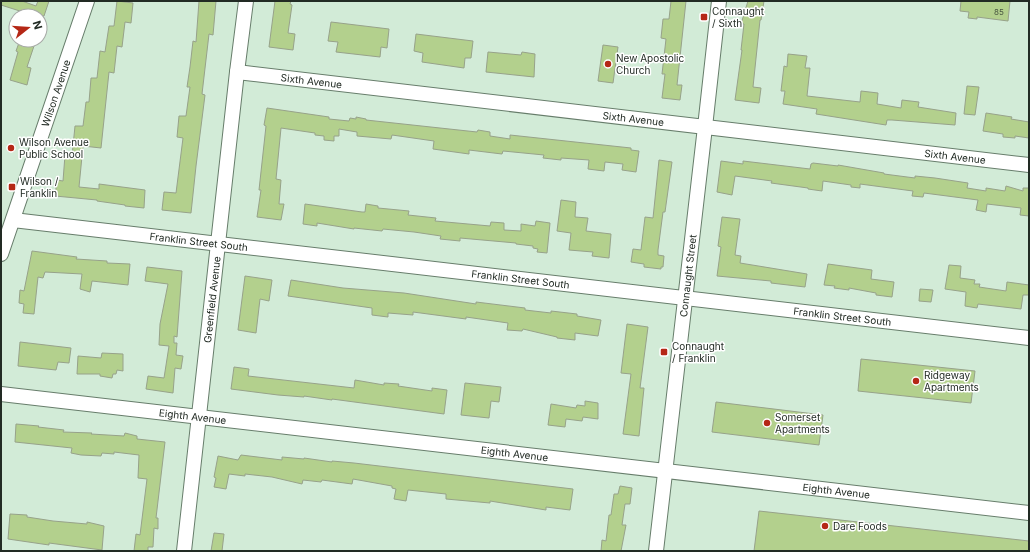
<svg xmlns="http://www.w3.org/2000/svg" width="1030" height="552" viewBox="0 0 1030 552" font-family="Inter,sans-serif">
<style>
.building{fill:#b3d08d;stroke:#97a28a}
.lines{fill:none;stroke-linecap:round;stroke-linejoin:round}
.minor-casing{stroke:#677d6b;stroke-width:16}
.minor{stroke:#fff;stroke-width:14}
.poi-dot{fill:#b52716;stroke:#fff;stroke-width:1.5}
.labels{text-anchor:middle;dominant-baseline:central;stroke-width:3;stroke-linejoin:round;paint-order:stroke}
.number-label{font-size:8px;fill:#46543e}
.poi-label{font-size:10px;fill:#222b24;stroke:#fff;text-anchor:start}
.street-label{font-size:10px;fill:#222b24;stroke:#fff}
</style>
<rect width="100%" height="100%" fill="#d2ebd7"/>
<path class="building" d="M1 1H22L36 6 38 1H49L44 16H21L23 12 1 5Z
M117 1 133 3 131 23 125 22 122 47 117 46 114 73 109 72 101 148 83 146 79 187 99 189V184L145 190 144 208 125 206V205L97 201V200L55 196 57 180 63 181 65 155 72 156 75 126H83L86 102H89L91 78H97L100 51 105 52 109 26H114Z
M199 1H216L213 35 209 34 202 94 205 95 196 166 191 213 162 210 164 192 176 193 183 138 177 137 179 116H186L190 87H187L190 67 193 41 196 42Z
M275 1H291L290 4 292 5 288 33 295 34 293 50 269 47Z
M671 1H686L677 85H682L680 100 662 98 665 74H662L666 39 661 38 663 19H669Z
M748 1H764L761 20H760L753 87 761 88 759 103 735 100 742 50H741L744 24H741Z
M961 1H1010L1008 21 977 17V19L968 18 969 12 960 11Z
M331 22 389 29 387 48 381 47 380 57 336 52 338 42 328 41Z
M416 34 473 41 471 58H465L464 68 422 62 423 53 414 51Z
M20 40H36L27 67 31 68 27 85 10 80 18 52 16 51Z
M603 45 618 47 613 83 598 81Z
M488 52 521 55 522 52 535 54 534 77 486 72Z
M788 54 807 56 805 68H810L807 96 860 102 861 91 878 93 877 104 901 108 902 100 919 102 918 107 956 113 955 125 892 120H887L886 125 816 114 817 109 783 104 785 91H781L784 66 787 67Z
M967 86 979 87 975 115 964 114Z
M267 108 329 117V119L349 121 350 118 356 119V117L366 119V120L477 132 478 130 490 132V136L510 139V135L631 148V150L639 151 636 172 622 170 623 164 605 162 604 171 588 169 589 160 561 158V160L543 158 544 155 503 151 502 154 469 150V154L433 149 434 141 392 135 391 139 357 136V132L339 129V136H334V141L324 140V136L315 135V133L281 128 276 179 281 180 279 204H284L281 220 257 217 261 190H259L266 126 264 125Z
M986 113 1012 117 1011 119 1029 122V138L1015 136V138L1003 137V134L983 131Z
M659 160 672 162 665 212H663L658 250V255L664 256 663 267H661V269L644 267V264L631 262 633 249 641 250 645 217 653 218Z
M721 161 743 164V161L810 169 811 164 813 163 838 166V165L884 173V174L915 178V176L935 178 968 183 967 188 986 191V188L1005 191 1006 186 1023 191V188H1029V216L1020 215 1021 208 987 204 986 212 976 210 978 200 924 193 923 197 912 196 913 191 860 184V188L851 187V185L823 181 822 191 808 189V188L771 183 772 181 735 176 732 195 717 192Z
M561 200 576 202 575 217 588 218 586 231 611 234 609 258 592 256 593 252 569 250 571 233 557 231Z
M305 204 362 212H365L366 204 378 206V208L409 211 408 215 436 218 435 221 490 226 491 222 504 223V230L521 231V224L535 226 536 221 550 223 547 253 537 252 538 249 533 248V246L516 244V243L460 238V241L440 239 441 236 414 232 383 229 382 231 354 228V229L317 223V226L303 224Z
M722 217 740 219 735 255 741 256 740 263 807 274 805 287 771 283V281L717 276 721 247 718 246Z
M32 251 77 257 76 259 107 261V263L130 264 128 285 92 281 90 292 80 289 82 274 45 272 43 278 38 277 34 314 23 313 24 304 19 303 20 290 24 291Z
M828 264 872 270 871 279 894 282 892 297 876 295V293L849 288V290L834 288 835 286 824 285Z
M949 265 961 266 960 278 975 280 974 284H980L979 287 1006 291 1007 282 1029 285V295H1023L1021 309 978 304 977 308 965 306 966 292 945 289Z
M147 267 182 271 177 337 174 336V343H177L176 355 183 356 181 369 175 368 173 393 146 389 148 376 164 378 169 346 159 345 160 324 168 284 145 281Z
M245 276 272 280 269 301 260 299 256 333 238 330Z
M291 280 343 288 404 293 476 304V302L525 308V310L551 313V311L577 314V316L601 320 598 336 575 333V340L557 338V337L523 329 522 331 507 330 508 323 466 317V319L413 312V315L388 313V317L372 315V308L288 296Z
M920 289 933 290 931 302 919 301Z
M627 324 648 327 640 388H644L639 436 623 434 631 374 621 373Z
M20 342 71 348 69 363 58 362 56 370 18 366Z
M102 353 123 354V371L117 370 116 374H113L112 378 100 376V374H77L78 356 101 358Z
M861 359 975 371 971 403 858 391Z
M234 367 249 369 248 376 354 388 355 380 384 385V383L399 384 398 386 432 391V388L447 390 444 414 332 399V400L304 396V397L278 395 231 389Z
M465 383 501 387 499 402 491 401 489 418 461 415Z
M585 401 598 403V419L583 417 582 421 566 419 565 427 548 425 551 404 576 408 577 405 585 406Z
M716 402 823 415 819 445 712 432Z
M16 424 39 426 38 427 64 430 63 432 92 433 91 434 124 436 125 433 137 436V439L165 442 156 518H158V529L154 528 153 547H148V551H134L136 534 140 535 147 479 138 478 139 455 114 452V454L102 453 101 456 81 455 71 453 72 448 15 442Z
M241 455 282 460V457L304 459V458L332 462V461L354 463 573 489 570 510 546 507V510L490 501V503L446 499V494L408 490 406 501 394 499 396 489 392 488V486L353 479 352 484 322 480 321 482 303 480 302 484 272 477 245 474V476L229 474 226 489 214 487 216 478 214 477 218 456 238 460Z
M620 486 632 488 630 504H625L622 525H626L621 551H601L602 540 606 541 609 515H611L614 494H618Z
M759 511 1029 541V551H754Z
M10 514 27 515V517L53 521 87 524V522L104 526 102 550 49 543V545L8 539Z
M214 533 224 534 222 551H211Z"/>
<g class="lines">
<defs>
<g id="minor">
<path id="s1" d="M237 72 1029 165"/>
<path id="s2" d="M13 220 1029 338"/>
<path id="s3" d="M1 254 87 1"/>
<path id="s4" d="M1 394 1029 513"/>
<path id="s5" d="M184 551 237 72 246 1"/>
<path id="s6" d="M656 551 705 127 719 1"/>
</g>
</defs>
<use href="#minor" class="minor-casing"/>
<use href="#minor" class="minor"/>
</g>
<g class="poi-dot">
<rect x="700" y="13" width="8" height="8" rx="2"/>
<circle cx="608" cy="64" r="4"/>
<circle cx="11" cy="148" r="4"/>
<rect x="8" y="183" width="8" height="8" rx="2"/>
<rect x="660" y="348" width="8" height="8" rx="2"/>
<circle cx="916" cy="381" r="4"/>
<circle cx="767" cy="423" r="4"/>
<circle cx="825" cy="526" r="4"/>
</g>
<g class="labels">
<g class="number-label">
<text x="999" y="12">85</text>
</g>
<g class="poi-label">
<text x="712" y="11">Connaught<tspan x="712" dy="12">/ Sixth</tspan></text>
<text x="616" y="58">New Apostolic<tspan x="616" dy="12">Church</tspan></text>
<text x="19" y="142">Wilson Avenue<tspan x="19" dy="12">Public School</tspan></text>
<text x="20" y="181">Wilson /<tspan x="20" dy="12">Franklin</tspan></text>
<text x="672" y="346">Connaught<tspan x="672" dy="12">/ Franklin</tspan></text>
<text x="924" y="375">Ridgeway<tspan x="924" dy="12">Apartments</tspan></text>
<text x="775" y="417">Somerset<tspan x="775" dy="12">Apartments</tspan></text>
<text x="833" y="526">Dare Foods</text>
</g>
<g class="street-label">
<text stroke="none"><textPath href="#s1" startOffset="75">Sixth Avenue</textPath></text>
<text stroke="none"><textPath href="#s3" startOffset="170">Wilson Avenue</textPath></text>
<text stroke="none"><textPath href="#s1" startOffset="399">Sixth Avenue</textPath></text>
<text stroke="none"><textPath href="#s1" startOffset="723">Sixth Avenue</textPath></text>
<text stroke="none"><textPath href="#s2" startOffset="187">Franklin Street South</textPath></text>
<text stroke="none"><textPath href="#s6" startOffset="277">Connaught Street</textPath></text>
<text stroke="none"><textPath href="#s2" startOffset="511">Franklin Street South</textPath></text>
<text stroke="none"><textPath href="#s5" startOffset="253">Greenfield Avenue</textPath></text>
<text stroke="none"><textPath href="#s2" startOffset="835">Franklin Street South</textPath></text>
<text stroke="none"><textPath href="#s4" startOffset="193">Eighth Avenue</textPath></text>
<text stroke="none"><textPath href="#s4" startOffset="517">Eighth Avenue</textPath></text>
<text stroke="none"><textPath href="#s4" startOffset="841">Eighth Avenue</textPath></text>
</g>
</g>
<rect width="1030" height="552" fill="none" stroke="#222b24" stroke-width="4"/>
<g transform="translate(28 28) rotate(73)"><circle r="19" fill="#ffffff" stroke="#a7aaa7"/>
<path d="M0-3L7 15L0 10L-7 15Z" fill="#b52716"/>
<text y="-6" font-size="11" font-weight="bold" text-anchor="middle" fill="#222b24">N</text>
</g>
</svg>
